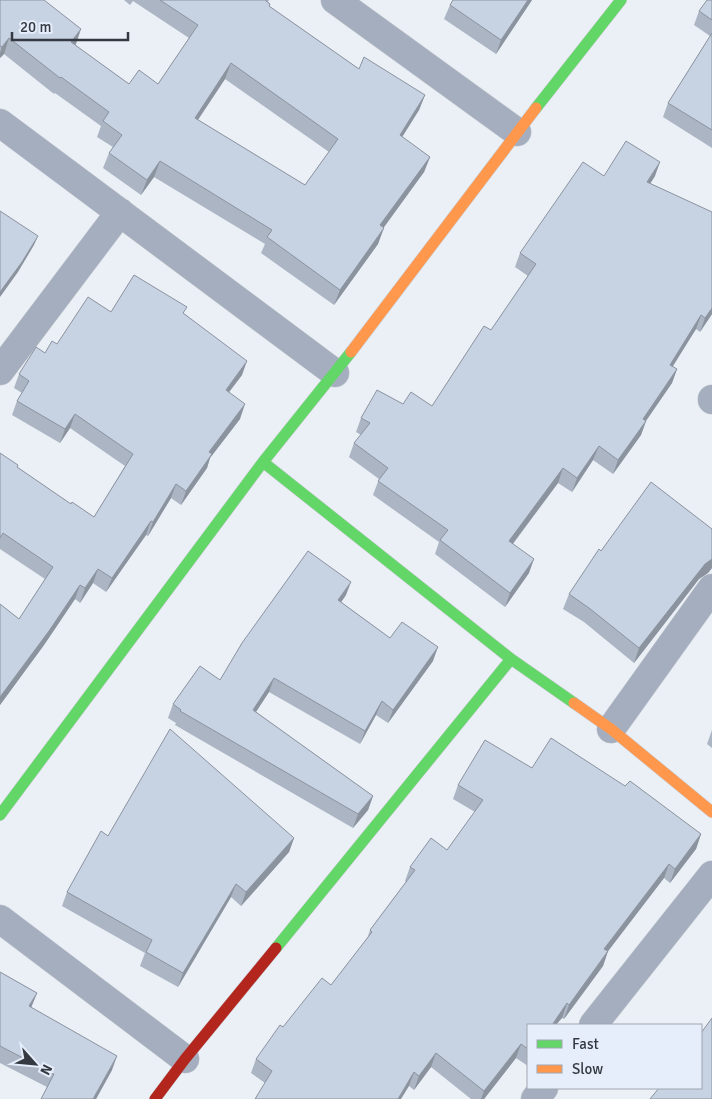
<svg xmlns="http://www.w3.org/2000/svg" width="712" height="1099" viewBox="0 0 712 1099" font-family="Signika,sans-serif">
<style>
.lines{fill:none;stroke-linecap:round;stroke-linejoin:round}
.street-casing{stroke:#c7ccd1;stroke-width:29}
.fast-casing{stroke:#c7ccd1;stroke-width:12}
.slow-casing{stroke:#c7ccd1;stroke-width:12}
.jam-casing{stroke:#c7ccd1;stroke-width:12}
.street{stroke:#a4aebe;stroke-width:28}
.fast{stroke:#63d668;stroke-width:11}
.slow{stroke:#ff974d;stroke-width:11}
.jam{stroke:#b3261e;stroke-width:11}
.wall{fill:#abb5c3;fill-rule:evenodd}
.shaded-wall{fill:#8b939f}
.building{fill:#c7d2e3;stroke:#8b939f;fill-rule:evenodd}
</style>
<rect width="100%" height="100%" fill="#ebeff6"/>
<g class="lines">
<defs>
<path id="street" d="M335 0 517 132
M0 123 335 373
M0 371 120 212
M712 399V400
M611 729 712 588
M0 919 185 1059
M593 1025 712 875
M535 1099 544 1088"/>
<path id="fast" d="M536 108 621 0
M263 462 511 659 574 703
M0 815 263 462 351 352
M276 948 511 659"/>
<path id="slow" d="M351 352 536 108
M574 703 611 729 712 812"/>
<path id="jam" d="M155 1099 185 1059 276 948"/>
</defs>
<use href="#street" class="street-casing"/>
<use href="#fast" class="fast-casing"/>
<use href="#slow" class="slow-casing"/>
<use href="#jam" class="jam-casing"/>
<use href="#street" class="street"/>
<use href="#fast" class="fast"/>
<use href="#slow" class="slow"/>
<use href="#jam" class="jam"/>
</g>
<path class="wall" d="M0 0 76 44 75 45 129 84H158L189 38 133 1 130 5 124 0H269L268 2 270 4 269 6 359 69 425 95 419 110 402 137 430 157 424 172 383 228 378 244 334 305 261 253 265 244 154 177 141 195 103 168 109 153 113 147 97 137 101 126 55 93 54 94 4 54 0 58ZM225 79 329 152 305 185 198 120Z
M532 0 496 54 444 19 450 5Z
M712 0V148L663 117 668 103 710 36 694 25 699 11Z
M604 176H655L650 184 712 314 700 332 696 329 672 366 677 369 672 383 646 421 641 435 613 474 593 460 572 492 558 483 513 544 529 573 505 607 435 554 439 542 373 495 379 479 349 457 354 443 361 435 356 432 361 418 403 404 432 406 491 330 528 276 515 267 520 253Z
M111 312 185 314 242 375 229 392 240 419 210 458 207 468 181 505 171 498 148 536 146 535 106 592 93 583 80 603 75 599 44 645 0 705V604L19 619 45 579 0 549V453L17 467 71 504 94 517 125 466 70 428 60 443 12 415 17 401 22 393 14 388 19 374 45 353 57 344Z
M712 529V568L708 573 699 579 634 663 584 622 563 609 569 594 601 551Z
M346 595 341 602 390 638 433 661 388 723 376 715 360 744 269 692 256 712 373 796 368 810 353 828 175 725 176 723 168 718 173 704 220 680Z
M712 730V748L707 744Z
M532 768 625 786 701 834 696 849 670 883 664 878 608 951 603 966 564 1019 562 1018 528 1025V1066L516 1058 484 1099H471L431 1067 414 1090 409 1086 265 1083 251 1073 256 1059 283 1027 331 985 367 939 370 930 406 882 405 881 410 867 447 850 475 812 453 799 458 785Z
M108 836 294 838 289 852 241 906 231 897 178 987 140 966 145 953 62 906 67 892Z
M0 972 37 993 31 1007 112 1070 96 1099H41L47 1087 0 1063Z"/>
<path class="shaded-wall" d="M528 0H532L496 54 501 40Z
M81 29 76 44 65 57 71 42Z
M9 38 4 54 0 58V53L2 47Z
M231 63 225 79 189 133 195 118Z
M425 95 419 110 394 150 400 135Z
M430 157 424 172 374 241 380 225Z
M160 161 154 177 141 195 147 180Z
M660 162 655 176 642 196 647 182Z
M384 228 378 244 334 305 340 290Z
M38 236 34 245 18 272 0 297V292Z
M712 308V314L700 332 705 318Z
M701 315 696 329 665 379 670 365Z
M247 361 242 375 220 404 226 390Z
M677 369 672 383 643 425 646 421 641 435 613 474 618 460 643 419Z
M245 404 240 419 210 458 207 468 181 505 186 491 209 452Z
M75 414 70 428 60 443 65 429Z
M599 446 593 460 572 492 577 478Z
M563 468 558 483 504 555 509 541Z
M176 484 171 498 148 536 153 522Z
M151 521 146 535 106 592 112 578Z
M534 559 529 573 505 607 510 593Z
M712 559V568L708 573 699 579 634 663 639 648 705 564Z
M98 569 93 583 80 603 85 588Z
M351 582 346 595 333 614 338 600Z
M80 585 75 599 44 645 0 705V697Z
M438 647 433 661 388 723 393 710Z
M274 678 269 692 248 724 253 710Z
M382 701 376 715 360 744 365 731Z
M373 796 368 810 353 828 358 814Z
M701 834 696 849 670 883 675 869Z
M294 838 289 852 241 906 246 892Z
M669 864 664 878 599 963 604 949Z
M236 884 231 897 178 987 183 973Z
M608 951 603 966 564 1019 569 1005Z
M37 993 31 1008 29 1006Z
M567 1003 562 1018 556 1025H552Z
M521 1044 516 1058 484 1099H481L484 1091Z
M436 1053 431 1067 414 1090 419 1076Z
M117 1056 112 1070 96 1099H93Z
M414 1072 409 1086 401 1099H398Z"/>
<path class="building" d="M0 0H44L81 29 71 42 129 84 139 70 158 84 198 25 160 0H266V1L270 4 269 6 359 69 364 57 425 95 400 135 430 157 380 225 384 228 340 290 267 237 272 230 160 161 147 180 109 153 122 135 103 121 109 112 61 77 60 78 9 38 2 47 0 46ZM231 63 338 139 305 185 195 118Z
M453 0H528L501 40 450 5Z
M707 0H712V20L699 11Z
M712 33V130L668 103Z
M626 141 660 162 647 182 712 212V308L705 318 701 315 670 365 677 369 643 419 646 421 618 460 599 446 577 478 563 468 509 541 534 559 510 593 440 540 448 530 378 481 388 468 354 443 370 423 361 418 377 390 403 404 411 392 432 406 484 326 491 330 536 264 520 253 583 162 604 176Z
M0 211 38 236 22 262 0 292Z
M134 275 187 307 183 313 247 361 226 390 245 404 209 452 212 454 186 491 176 484 153 522 151 521 112 578 98 569 85 588 80 585 49 631 0 697V604L19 619 53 567 3 533 0 538V453L18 465 17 467 71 504 72 502 94 517 133 454 75 414 65 429 17 401 29 381 19 374 36 347 45 353 52 341 57 344 88 297 111 312Z
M651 482 712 529V559L705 564 639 648 589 608 569 594 599 549 601 551Z
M308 551 351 582 338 600 390 638 402 622 438 647 393 710 382 701 365 731 274 678 253 710 373 796 358 814 180 711 181 710 173 704 200 666 220 680 242 643Z
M170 729 294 838 246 892 236 884 183 973 146 952 152 940 67 892 101 831 108 836Z
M551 738 625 786 630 781 701 834 675 869 669 864 604 949 608 951 569 1005 567 1003 552 1025H528V1049L521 1044 484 1091 436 1053 419 1076 414 1072 398 1099H255L272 1071 256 1059 280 1025 283 1027 322 978 331 985 372 932 370 930 415 870 410 867 431 838 447 850 483 800 458 785 485 740 532 768Z
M0 972 37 993 29 1006 117 1056 93 1099H41L54 1074 0 1046Z
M712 1018V1099H650L659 1088H701V1033Z"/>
<rect x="527" y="1024" width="175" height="65" fill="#e6eefb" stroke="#9fa6b1"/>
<rect x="537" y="1040" width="25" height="8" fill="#63d668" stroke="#9fa6b1"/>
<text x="572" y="1049" font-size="15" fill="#353a42">Fast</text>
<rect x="537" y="1065" width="25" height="8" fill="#ff974d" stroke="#9fa6b1"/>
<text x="572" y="1074" font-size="15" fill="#353a42">Slow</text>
<g transform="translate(35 1064) rotate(117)" stroke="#e6eefb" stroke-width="4" paint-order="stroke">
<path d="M0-4L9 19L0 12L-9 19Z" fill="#353a42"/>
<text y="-8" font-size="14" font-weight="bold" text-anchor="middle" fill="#353a42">N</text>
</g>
<path d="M12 32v8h116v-8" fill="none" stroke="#353a42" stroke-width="2.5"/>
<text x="20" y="32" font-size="15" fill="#353a42" stroke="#e6eefb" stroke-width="4" paint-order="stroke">20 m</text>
</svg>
